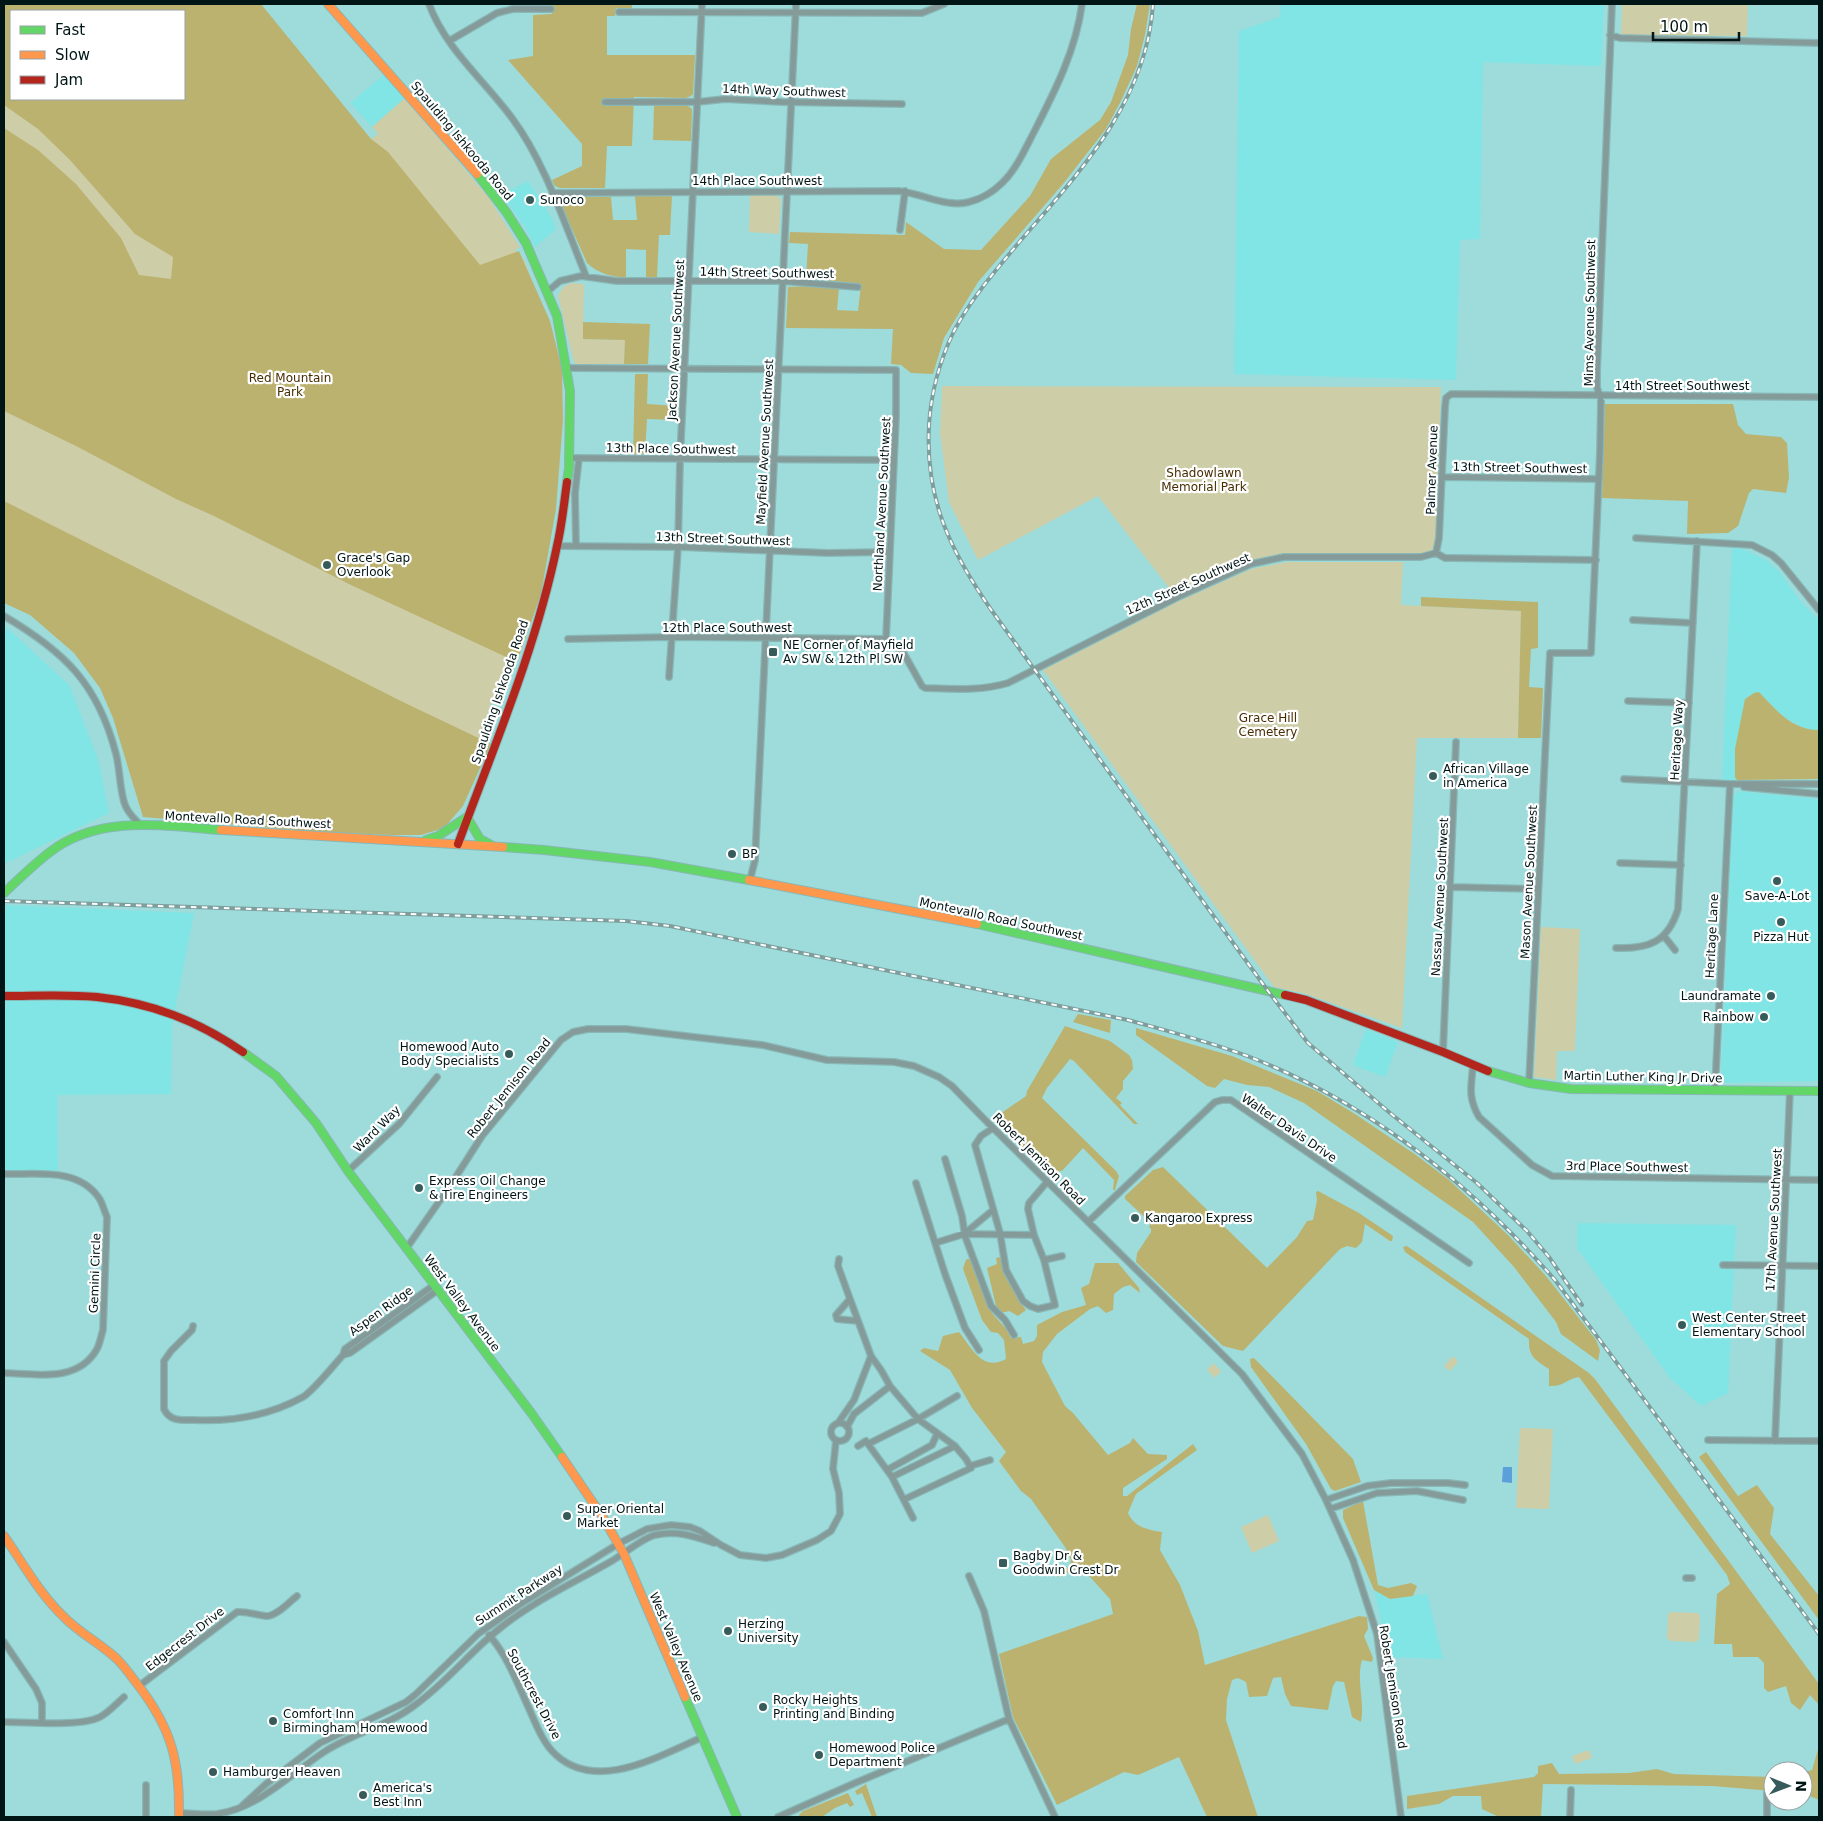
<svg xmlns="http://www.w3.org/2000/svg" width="1823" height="1821" viewBox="0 0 1823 1821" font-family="'DejaVu Sans',sans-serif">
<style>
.built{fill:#80e5e4}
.green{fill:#cdcda7;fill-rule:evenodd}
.forest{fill:#bcb270;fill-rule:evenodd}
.water{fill:#5ca0da}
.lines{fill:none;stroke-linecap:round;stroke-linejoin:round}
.street-casing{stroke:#89b7b6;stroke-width:8}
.fast-casing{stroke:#89b7b6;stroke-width:10}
.slow-casing{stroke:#89b7b6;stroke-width:10}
.jam-casing{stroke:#89b7b6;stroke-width:10}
.street{stroke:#849b9a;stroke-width:5.5}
.fast{stroke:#63d668;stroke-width:8}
.slow{stroke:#ff974d;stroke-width:8}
.jam{stroke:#b3261e;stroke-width:8}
.rail-casing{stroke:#7e9e9e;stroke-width:4}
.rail{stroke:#fff;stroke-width:2;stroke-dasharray:5.5;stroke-linecap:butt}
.poi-dot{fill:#375b5a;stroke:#fff;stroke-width:2}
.labels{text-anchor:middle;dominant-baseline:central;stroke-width:4.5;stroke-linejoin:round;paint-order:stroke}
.street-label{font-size:12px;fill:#001515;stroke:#fff}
.poi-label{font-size:12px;fill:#001515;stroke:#fff;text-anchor:start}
.park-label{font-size:12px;fill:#472c00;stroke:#fff}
</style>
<rect width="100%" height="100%" fill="#9ddcdb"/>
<path class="built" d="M1281 4H1604L1601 66 1483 62 1480 239 1460 240 1456 380 1234 374 1239 31 1280 17Z
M384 74 405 98 372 127 351 103Z
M528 181 552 218 556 229 535 247 524 226 502 195Z
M1732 548 1743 549 1766 560 1779 571 1801 602 1819 620V730H1808L1783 717 1759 692 1735 777 1737 780H1722Z
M4 625 69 685 98 759 109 813 4 864Z
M1738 791 1819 799V1081L1724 1083 1721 1078 1733 796Z
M4 905 194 913 172 1025 171 1094 57 1095 58 1171 4 1170Z
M1366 1029 1398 1042 1385 1077 1353 1065Z
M1578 1223 1736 1225 1728 1393 1701 1406 1670 1378 1577 1248Z
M1374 1590 1390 1599 1427 1594 1443 1659 1389 1657Z"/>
<path class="green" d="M4 4H258L371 139 378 134 372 127 405 98 489 198 520 247 515 250 525 262 562 369 546 550 456 803 4 501ZM11 11H184V99H11Z
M1622 4H1748L1747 36 1621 35Z
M750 195H775L781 199 779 234 749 232Z
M571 283 584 284 583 339 625 340 624 364H576L574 362 558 296 563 287Z
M942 386 1441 387 1436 541 1432 551 1419 554 1267 556 1173 593 1098 496 978 560 949 502 940 433Z
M1287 562H1403L1401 605 1521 611 1518 738H1417L1402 1028 1303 993 1274 987 1043 670 1177 602 1251 569Z
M1541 927 1580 929 1575 1051H1557L1556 1080 1534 1077Z
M1453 1356 1458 1362 1450 1371 1444 1366Z
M1213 1363 1221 1371 1215 1378 1207 1370Z
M1520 1428 1553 1429 1549 1509 1516 1508Z
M1268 1515 1279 1541 1252 1553 1241 1527Z
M1671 1612 1698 1613 1700 1616 1699 1639 1696 1642 1670 1641 1667 1638 1668 1614Z
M1589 1750 1592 1758 1575 1764 1572 1756Z"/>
<path class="forest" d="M4 4H261L371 139 388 152 480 265 519 251 550 321 562 369 563 420 556 509 541 594 517 662 353 586 214 516 176 499 78 447 4 411V128L38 150 76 184 121 238 139 275 171 279 173 257 135 234 70 160 38 129 4 105ZM11 11H184V99H11Z
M552 4H632V8H616L615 16H607V55H695L693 94 691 96 686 98 634 97 632 146H607L605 188H560L555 186 552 180 582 166V144L508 60 533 56V15L552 14Z
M1137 4H1150L1145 35 1137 66 1121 101 1106 129 1063 184 978 282 944 338 933 374 911 373 901 365 891 364 893 329 786 328 788 287 809 286 839 288 837 310 858 311 861 284 806 278 808 244 789 243 790 232 905 235 906 222 944 249 981 250 1030 196 1051 159 1100 120 1111 102 1128 55 1131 29Z
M654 105 688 106 692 109 691 141 653 140Z
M672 195 670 235H659L657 277H646V250L626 249V278C610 276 599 274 587 263L560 202 564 197H611L613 220H637L635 196Z
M583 322 650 324 648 364H624L625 340 583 339Z
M635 374H648L647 404 677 406 676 420 647 419 645 454H633Z
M1605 404H1733L1738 425 1746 434 1781 437 1787 443 1789 478 1786 493 1753 489 1749 493 1738 526 1728 533 1687 534 1688 501 1602 498Z
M4 501 403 702 491 744 463 806 444 828 421 835H392L321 832 143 817 113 718 100 688 74 653 30 615 4 603Z
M1421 597 1538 602V648L1531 649 1529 687 1543 688 1541 738H1518L1521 611 1421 606Z
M1759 692C1776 710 1792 730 1819 730V779L1737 780 1735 777V749L1745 699 1754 693Z
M1078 1014 1111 1020 1110 1033 1073 1022Z
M1065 1026 1110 1041 1129 1055 1132 1060 1133 1069 1123 1081V1089L1116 1098 1122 1103 1120 1105 1138 1124H1134L1074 1061 1070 1059 1047 1088 1042 1098 1116 1171 1119 1176 1115 1190H1113L1114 1180 1083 1148 1063 1170 1050 1175 994 1118 1026 1096 1027 1091Z
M1136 1028 1232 1056 1317 1091 1355 1114 1416 1155 1449 1180 1508 1235 1546 1276 1596 1340 1600 1350 1598 1361 1561 1334 1556 1322 1514 1267 1473 1222 1304 1103 1269 1087 1247 1085 1224 1079 1215 1088 1207 1086 1136 1035Z
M1163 1167 1267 1268 1297 1237 1307 1221 1313 1220 1317 1200 1316 1192 1318 1191 1359 1213 1393 1236 1392 1241H1390L1365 1224 1362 1242 1356 1248 1347 1246 1340 1249 1243 1351 1223 1346 1136 1262 1137 1253 1151 1232V1229L1149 1227 1151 1223 1125 1199V1196L1153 1170Z
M1407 1246 1589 1373 1595 1379 1819 1684V1705L1810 1695 1800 1710 1791 1703 1786 1686 1768 1692 1764 1688V1663L1758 1657H1733L1732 1644H1714L1717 1594 1730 1584 1727 1575 1579 1377C1566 1379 1564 1387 1549 1386V1369C1536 1360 1528 1357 1529 1339L1405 1252 1403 1247Z
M1000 1257C1006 1277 1014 1294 1026 1310L1018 1316 1009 1311 1001 1313 997 1310 987 1268 997 1264 996 1258Z
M967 1259H970L992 1313 1008 1331 1011 1338 1021 1337 1023 1344 1034 1341 1037 1336V1325L1062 1312 1086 1305 1081 1288 1089 1284 1095 1263H1118L1139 1288 1140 1293 1130 1285 1123 1287 1114 1294 1113 1310 1106 1313 1098 1306 1090 1309 1057 1334 1043 1352 1042 1362 1065 1406 1073 1413 1108 1455 1130 1443 1133 1438 1148 1454 1167 1455V1459L1123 1488V1496H1127L1193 1444 1197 1450 1136 1494 1128 1513C1134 1527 1148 1530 1162 1532L1160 1550 1180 1585 1198 1631 1205 1665 1359 1616 1367 1617 1368 1629 1364 1636 1373 1658 1372 1662 1362 1660C1356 1680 1365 1701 1361 1722L1352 1717 1344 1682 1336 1681 1333 1686 1328 1710 1291 1706 1285 1694 1281 1677 1273 1678 1267 1696 1249 1697 1246 1682 1238 1678 1232 1680 1227 1699 1226 1720 1258 1817H1207L1179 1757 1138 1775 1124 1772 1057 1805 1013 1717 999 1654 1113 1614 1110 1599 1081 1567 1057 1577V1574L1070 1566 1071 1559 1065 1547 1031 1499 1021 1491 999 1461 1006 1452 972 1408 950 1370 920 1351 924 1348 938 1351 943 1336 959 1332C972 1348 982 1372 1006 1359L1004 1340 998 1333 991 1332 982 1320 963 1269 965 1262Z
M1254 1358 1353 1459 1361 1482 1335 1491 1331 1489 1306 1444 1251 1367 1250 1359Z
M1706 1452 1738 1496 1757 1485 1774 1508 1770 1534 1819 1596V1620L1699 1457Z
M1363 1501 1378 1585 1388 1588 1411 1583 1417 1586 1413 1596 1390 1599 1374 1590 1343 1518V1510Z
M1819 1746V1800L1803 1793V1773L1812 1770Z
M1552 1763 1559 1774 1629 1773 1657 1769 1674 1774 1773 1777V1791L1712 1786 1543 1784 1541 1817H1499L1482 1809 1481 1796H1453L1439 1804 1407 1809V1796L1534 1777 1538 1773V1766Z
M866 1784 877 1817H872L862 1793 857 1795 855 1791Z
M848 1793 854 1805 850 1807 847 1803 835 1808 822 1817H800L799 1815 803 1811Z"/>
<path class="water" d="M1503 1467H1512V1483L1502 1482Z"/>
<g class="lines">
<defs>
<path id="street" d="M429 4C445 48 484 80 512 118 545 162 565 225 586 276
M619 12 922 13 944 4
M1610 35 1620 38 1819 43
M449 41 497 13 513 9H551
M605 102H697L725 99 782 102 902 104
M552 193 898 191C922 193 945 208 969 202 981 199 993 192 1002 183 1016 170 1025 149 1034 132 1055 91 1076 50 1082 4
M900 230 905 191
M548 291 560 281 581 276 617 281H782L858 287
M567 368 896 370V416L886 639
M569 458 893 460
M1442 477 1599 479
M1636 538 1752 545 1772 555 1781 563 1819 610
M557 546 681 547 828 553 889 552
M576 546 575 493 579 458
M1436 553 1439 538 1445 407 1446 398 1451 394 1819 397
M4 616C65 652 98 684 116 754 120 768 120 796 126 807 129 814 136 820 140 825
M1633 620 1693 623
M568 639 671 637 886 639
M886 639 903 652 922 686 925 688C953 689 981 691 1008 683L1180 596 1251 564 1284 557H1421L1436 553 1445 558H1452L1596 560
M669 677 678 547 680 459 702 4
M1628 701 1689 703
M1624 779 1730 784H1819
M1744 787 1819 794
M1620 863 1681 865
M750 880 755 860 796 4
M1451 887 1538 889
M1664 936 1675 950
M1616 948C1649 949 1668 942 1678 909L1697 541
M1443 1052 1456 742
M1473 1066C1471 1087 1468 1098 1479 1117L1532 1165 1552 1176 1819 1180
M1529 1083 1550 653H1591L1600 452 1601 401 1597 387V371L1612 4
M1715 1089 1730 784
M993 1128 981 1136 975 1145 1000 1233 1006 1270 1023 1301 1030 1306 1038 1309 1055 1305 1044 1260 1034 1235 1028 1209 1029 1203 1047 1182
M945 1159 962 1216 965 1236 991 1306 1005 1320 1014 1335
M348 1171 399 1124 437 1077
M4 1174C36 1175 78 1167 99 1198 103 1204 104 1211 107 1217L103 1330C101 1336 100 1343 97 1349 78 1383 36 1374 4 1373
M916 1183 945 1274 965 1328 979 1350
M1088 1222 1215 1102 1222 1100H1231L1469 1263
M964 1234 993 1210
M935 1243 964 1234 1034 1235
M406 1249 450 1186 482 1136 561 1040 573 1032 588 1029H626L762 1045 827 1060 894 1062 914 1066 939 1077 952 1086 989 1124 1242 1374 1302 1454 1326 1500 1353 1560 1377 1634 1401 1817
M839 1259 838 1266 850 1299 836 1315 837 1319 858 1321
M1044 1260 1062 1256
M1723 1265 1819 1266
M850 1299 871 1356 881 1370 890 1386 918 1419 955 1446 966 1459 971 1468 905 1499
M193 1326 192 1330 171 1351 164 1361V1409C170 1422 182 1420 194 1420 231 1422 270 1415 303 1397 314 1390 333 1366 343 1355L345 1349 434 1285
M343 1355 350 1353 438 1290
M838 1423 854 1400 871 1356
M831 1432a9 9 0 1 1 18 0a9 9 0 1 1-18 0Z
M847 1427 854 1414 890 1386
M1708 1440 1819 1441
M1775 1441 1790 1090
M868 1444 892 1477 913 1518
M858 1446 866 1441 868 1444 918 1419 957 1396
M970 1466 990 1460
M887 1470 932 1445 937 1434
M892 1477 955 1446
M1326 1500 1367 1486 1391 1483H1448L1465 1485
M1330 1509 1377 1493 1417 1491 1463 1500
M969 1576 984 1611 1009 1719 1055 1817
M1686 1578H1692
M489 1635C506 1654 516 1680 526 1702 534 1719 542 1743 556 1755 598 1793 660 1755 703 1737
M4 1642 36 1689 42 1703V1722
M139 1686 237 1612C247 1611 256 1615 266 1616 276 1617 289 1602 297 1596
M4 1722C27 1722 81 1727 100 1717 109 1712 117 1703 124 1697
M242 1806 266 1784 320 1743 406 1702 416 1694 478 1634 519 1605 618 1544 647 1529 671 1525 690 1527 700 1531 721 1545 740 1555 766 1558 782 1555 817 1540 831 1531 840 1514 839 1493 833 1469 836 1440
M179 1813C191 1813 205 1815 217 1814 257 1809 292 1773 324 1752 353 1733 388 1726 415 1705 446 1683 470 1652 499 1629 532 1602 573 1583 610 1562 621 1556 644 1537 655 1535 676 1530 694 1536 714 1543
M146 1817V1785
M778 1817 855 1783 1009 1719
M1570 1817 1571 1790
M1767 1817V1792"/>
<path id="fast" d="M477 174 507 213 526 243 557 316 570 391 569 468 567 482
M426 840 438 836 467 817 480 839 491 845
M503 847 544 850 650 862 749 880
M4 893C19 879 34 864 50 852 99 814 164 826 221 830
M977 924 1285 995
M243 1052 276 1076 316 1123 348 1171 532 1414 562 1457
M1488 1071 1529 1083 1571 1089 1819 1091
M685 1697 737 1817"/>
<path id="slow" d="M328 4 477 174
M221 830 503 847
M749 880 977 924
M562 1457 602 1516 624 1554 685 1697
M4 1536C23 1563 39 1593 63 1616 79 1633 100 1643 117 1659 125 1667 131 1676 138 1685 172 1729 180 1762 179 1817"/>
<path id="jam" d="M458 844C494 746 536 648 557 546 562 525 564 503 567 482
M1285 995 1306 1000 1443 1052 1488 1071
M4 996C34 996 66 994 97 997 152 1003 198 1021 243 1052"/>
</defs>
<use href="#street" class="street-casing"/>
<use href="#fast" class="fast-casing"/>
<use href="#slow" class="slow-casing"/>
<use href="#jam" class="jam-casing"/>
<use href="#street" class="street"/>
<use href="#fast" class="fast"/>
<use href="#slow" class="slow"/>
<use href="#jam" class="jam"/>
<defs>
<path id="rail" d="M1153 4C1147 100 1081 171 1021 240 997 269 972 297 954 331 940 360 931 393 929 425 925 500 951 552 992 611L1268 991 1308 1043 1390 1113 1477 1183 1527 1231 1549 1257 1582 1305
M4 901 626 921 670 926 1128 1020C1171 1032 1214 1043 1255 1059 1374 1107 1471 1184 1555 1280L1819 1634"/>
</defs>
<use href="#rail" class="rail-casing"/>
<use href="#rail" class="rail"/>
</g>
<g class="poi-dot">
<circle cx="530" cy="200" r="5"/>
<circle cx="327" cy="565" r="5"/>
<rect x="768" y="647" width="10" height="10" rx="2.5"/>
<circle cx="1433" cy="776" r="5"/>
<circle cx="732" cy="854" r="5"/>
<circle cx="1777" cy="881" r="5"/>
<circle cx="1781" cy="922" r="5"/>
<circle cx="1771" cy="996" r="5"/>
<circle cx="1764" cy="1017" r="5"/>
<circle cx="509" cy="1054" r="5"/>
<circle cx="419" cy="1188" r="5"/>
<circle cx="1135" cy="1218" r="5"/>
<circle cx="1682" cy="1325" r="5"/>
<circle cx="567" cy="1516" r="5"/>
<rect x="998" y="1558" width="10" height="10" rx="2.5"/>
<circle cx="728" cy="1631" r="5"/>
<circle cx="763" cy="1707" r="5"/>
<circle cx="273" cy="1721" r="5"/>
<circle cx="819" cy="1755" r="5"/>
<circle cx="213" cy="1772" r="5"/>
<circle cx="363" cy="1795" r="5"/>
</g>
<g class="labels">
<g class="street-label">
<text transform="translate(784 91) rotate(2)">14th Way Southwest</text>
<text transform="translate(462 141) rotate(50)">Spaulding Ishkooda Road</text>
<text x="757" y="181">14th Place Southwest</text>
<text transform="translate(767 273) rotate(1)">14th Street Southwest</text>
<text transform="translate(1590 313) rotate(-89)">Mims Avenue Southwest</text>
<text transform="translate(676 340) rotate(-87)">Jackson Avenue Southwest</text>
<text x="1682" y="386">14th Street Southwest</text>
<text transform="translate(765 442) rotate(-87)">Mayfield Avenue Southwest</text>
<text transform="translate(671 449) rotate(1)">13th Place Southwest</text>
<text transform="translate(1520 468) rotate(1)">13th Street Southwest</text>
<text transform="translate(1432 470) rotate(-88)">Palmer Avenue</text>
<text transform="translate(882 504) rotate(-87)">Northland Avenue Southwest</text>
<text transform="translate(723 539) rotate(2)">13th Street Southwest</text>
<text transform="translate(1188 584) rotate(-24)">12th Street Southwest</text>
<text x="727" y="628">12th Place Southwest</text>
<text transform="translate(500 692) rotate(-71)">Spaulding Ishkooda Road</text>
<text transform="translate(1677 740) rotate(-87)">Heritage Way</text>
<text transform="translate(248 820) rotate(3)">Montevallo Road Southwest</text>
<text transform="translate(1529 882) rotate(-87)">Mason Avenue Southwest</text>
<text transform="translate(1440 897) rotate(-87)">Nassau Avenue Southwest</text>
<text transform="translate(1001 919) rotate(12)">Montevallo Road Southwest</text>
<text transform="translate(1712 936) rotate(-87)">Heritage Lane</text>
<text transform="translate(1643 1077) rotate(1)">Martin Luther King Jr Drive</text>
<text transform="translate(509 1088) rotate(-51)">Robert Jemison Road</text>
<text transform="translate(1289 1128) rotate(34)">Walter Davis Drive</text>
<text transform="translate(377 1129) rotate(-45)">Ward Way</text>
<text transform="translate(1039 1159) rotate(45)">Robert Jemison Road</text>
<text transform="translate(1627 1167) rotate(1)">3rd Place Southwest</text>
<text transform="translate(1774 1220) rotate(-87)">17th Avenue Southwest</text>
<text transform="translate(95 1273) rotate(-88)">Gemini Circle</text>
<text transform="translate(462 1303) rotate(53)">West Valley Avenue</text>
<text transform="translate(381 1311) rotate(-36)">Aspen Ridge</text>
<text transform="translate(519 1595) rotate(-33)">Summit Parkway</text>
<text transform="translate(185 1639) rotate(-38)">Edgecrest Drive</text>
<text transform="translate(676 1647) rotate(67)">West Valley Avenue</text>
<text transform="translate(1393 1687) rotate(81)">Robert Jemison Road</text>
<text transform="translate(534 1694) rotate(62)">Southcrest Drive</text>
</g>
<g class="poi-label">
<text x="540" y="200">Sunoco</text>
<text x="337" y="558">Grace's Gap<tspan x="337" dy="14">Overlook</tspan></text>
<text x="783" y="645">NE Corner of Mayfield<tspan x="783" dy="14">Av SW &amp; 12th Pl SW</tspan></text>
<text x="1443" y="769">African Village<tspan x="1443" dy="14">in America</tspan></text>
<text x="742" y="854">BP</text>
<text x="1777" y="896" text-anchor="middle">Save-A-Lot</text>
<text x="1781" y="937" text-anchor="middle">Pizza Hut</text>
<text x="1761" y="996" text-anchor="end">Laundramate</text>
<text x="1754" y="1017" text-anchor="end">Rainbow</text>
<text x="499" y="1047" text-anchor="end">Homewood Auto<tspan x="499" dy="14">Body Specialists</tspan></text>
<text x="429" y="1181">Express Oil Change<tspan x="429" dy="14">&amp; Tire Engineers</tspan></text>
<text x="1145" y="1218">Kangaroo Express</text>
<text x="1692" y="1318">West Center Street<tspan x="1692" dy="14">Elementary School</tspan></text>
<text x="577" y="1509">Super Oriental<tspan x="577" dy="14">Market</tspan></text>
<text x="1013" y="1556">Bagby Dr &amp;<tspan x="1013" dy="14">Goodwin Crest Dr</tspan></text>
<text x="738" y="1624">Herzing<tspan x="738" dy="14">University</tspan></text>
<text x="773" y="1700">Rocky Heights<tspan x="773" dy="14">Printing and Binding</tspan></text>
<text x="283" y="1714">Comfort Inn<tspan x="283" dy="14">Birmingham Homewood</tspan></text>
<text x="829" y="1748">Homewood Police<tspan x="829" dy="14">Department</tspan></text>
<text x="223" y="1772">Hamburger Heaven</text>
<text x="373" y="1788">America's<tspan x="373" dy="14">Best Inn</tspan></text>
</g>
<g class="park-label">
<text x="290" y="378">Red Mountain<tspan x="290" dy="14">Park</tspan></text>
<text x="1204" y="473">Shadowlawn<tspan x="1204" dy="14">Memorial Park</tspan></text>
<text x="1268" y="718">Grace Hill<tspan x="1268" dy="14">Cemetery</tspan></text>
</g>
</g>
<rect width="1823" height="1821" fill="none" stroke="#001515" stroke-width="10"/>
<rect x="10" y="10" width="175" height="90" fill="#ffffff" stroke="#99a1a1"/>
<rect x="20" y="26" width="25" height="8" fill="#63d668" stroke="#99a1a1"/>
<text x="55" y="35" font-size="15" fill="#001515">Fast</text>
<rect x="20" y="51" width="25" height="8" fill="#ff974d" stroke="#99a1a1"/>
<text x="55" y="60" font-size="15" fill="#001515">Slow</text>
<rect x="20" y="76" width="25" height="8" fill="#b3261e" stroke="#99a1a1"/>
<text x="55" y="85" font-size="15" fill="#001515">Jam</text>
<g transform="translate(1788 1786) rotate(91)"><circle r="24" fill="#ffffff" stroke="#99a1a1"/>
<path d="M0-4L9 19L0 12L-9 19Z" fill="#375b5a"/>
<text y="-8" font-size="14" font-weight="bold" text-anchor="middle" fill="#001515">N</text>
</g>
<path d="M1653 32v8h86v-8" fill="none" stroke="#001515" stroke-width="2.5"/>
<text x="1660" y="32" font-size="15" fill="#001515" stroke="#ffffff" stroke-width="4" paint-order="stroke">100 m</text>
</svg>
